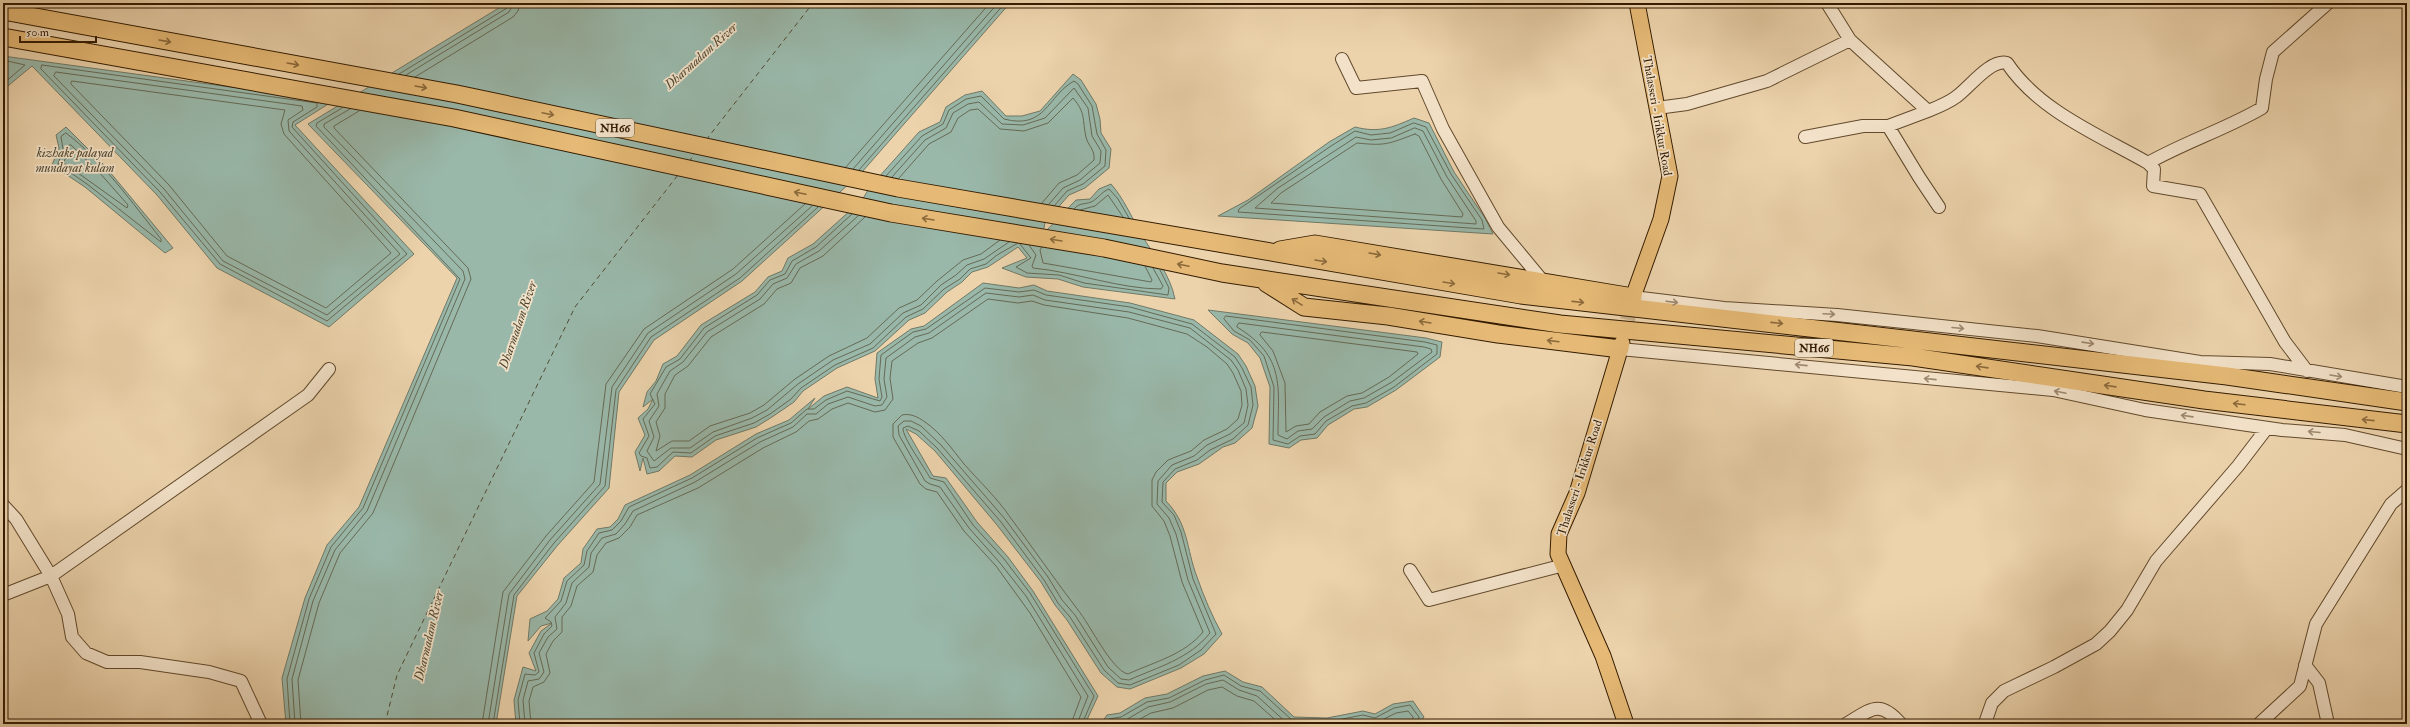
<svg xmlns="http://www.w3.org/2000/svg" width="2410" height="727" viewBox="0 0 2410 727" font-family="'IM FELL Double Pica',serif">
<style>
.water{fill:#99b8aa;stroke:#707966}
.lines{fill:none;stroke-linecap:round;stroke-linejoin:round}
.shore{stroke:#666a55;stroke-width:1}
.ferry{stroke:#524a33;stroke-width:1;stroke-dasharray:5 4;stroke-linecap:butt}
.major-tunnel{stroke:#c7ae8a;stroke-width:15;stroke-dasharray:15 8;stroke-linecap:butt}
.minor-casing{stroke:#61492b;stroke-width:14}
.major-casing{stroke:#331b00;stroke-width:17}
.highway-casing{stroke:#331b00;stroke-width:19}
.minor{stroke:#f3e2c9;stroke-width:12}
.major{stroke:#e6ba76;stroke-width:15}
.highway{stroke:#e6ba76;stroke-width:17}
.oneway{stroke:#8c6a3b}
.oneway2{stroke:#9d886f}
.labels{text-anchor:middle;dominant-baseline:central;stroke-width:3.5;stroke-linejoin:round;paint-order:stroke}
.shield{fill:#f3e2c9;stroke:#6d573c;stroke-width:1}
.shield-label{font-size:11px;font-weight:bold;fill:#331b00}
.street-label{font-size:12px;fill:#331b00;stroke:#f3e2c9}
.water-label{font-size:13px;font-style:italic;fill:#524a33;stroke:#f3e2c9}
</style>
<rect width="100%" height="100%" fill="#ecd3ac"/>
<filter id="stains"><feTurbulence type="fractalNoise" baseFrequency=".005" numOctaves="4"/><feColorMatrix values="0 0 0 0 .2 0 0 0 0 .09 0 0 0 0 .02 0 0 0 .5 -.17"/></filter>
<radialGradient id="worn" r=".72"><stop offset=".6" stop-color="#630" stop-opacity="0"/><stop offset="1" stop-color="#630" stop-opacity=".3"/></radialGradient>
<path class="water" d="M507 3H1010L862 172 742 281 654 340 619 392 609 488 557 546 517 596 496 724H286L282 678 305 598 327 545 359 507 457 278 308 124Z
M3 56 333 101 295 125 414 254 329 327 217 268 157 195 32 66 3 90Z
M1073 74 1081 80 1096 104 1100 119 1101 133 1111 149 1109 168 1085 188 1069 195 1045 222 1043 234 1076 200 1090 199 1099 189 1111 184C1124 199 1131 216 1141 234 1154 256 1170 274 1175 299L1083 287 1058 279 1026 277 1002 268 1027 258 1018 247 988 267 972 272 962 282 947 292 925 313 909 320 875 351 837 368 803 391 794 402 772 417 756 427 716 440 692 457 675 456 659 471 647 474 643 458 640 471 635 452 645 435 638 418 648 409 653 399 643 407 647 392 656 381 663 364 677 356 701 325 755 292 768 277 782 271 788 258 813 244 862 200 870 187 919 132 940 122 946 107 965 95 982 91 1006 116H1022L1040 111Z
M1414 118 1429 123 1454 172 1485 218 1493 234 1218 216 1248 200 1329 142 1355 127C1379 133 1391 128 1414 118Z
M66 127 104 165 173 248 165 253 85 187 52 165 59 148 56 135Z
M983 283 1019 288 1034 285 1047 291 1130 303 1194 320 1238 354 1246 366 1255 386 1258 406 1252 428 1235 443 1223 447 1199 464 1177 472 1166 483V501C1189 525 1186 548 1197 577 1204 597 1212 616 1222 634L1204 654 1181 668 1130 689 1117 687 1101 673 1067 620 1055 605 1041 582 997 525 935 451 916 434 906 429 933 476 946 478 977 522 1008 557 1033 591 1098 696 1085 724H516L514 700 523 667 536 671 529 653 541 631 552 623 541 626 528 641 530 619 547 611 558 599 564 578 581 563 583 549 597 529 610 527 618 519 625 505 690 475 756 434 789 420 815 398 808 409 824 396 847 387 878 398 875 379 877 353 911 329 924 326Z
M1208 310 1426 338 1442 342 1440 357 1396 390 1367 407 1354 409 1328 425 1317 438 1301 440 1289 448 1269 444 1270 387 1260 358 1248 343 1232 334Z
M1225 671 1243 682 1262 687 1294 717 1327 718 1363 711 1375 714 1393 704 1413 701 1424 717 1419 724H1101L1107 715 1120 713 1145 698 1167 694 1203 676Z"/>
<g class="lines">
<path class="shore" d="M3 60 25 65 3 84
M42 65 317 103V107L293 122 292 127 407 254 327 321 220 264 160 192 41 69Z
M56 72 302 106 303 110 288 120 289 131 400 254 327 315 223 261 164 189 54 76Z
M399 74 507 8 509 3
M406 75 509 12 514 3
M415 77 513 17 518 11 520 3
M72 81 285 110 281 124 284 134 391 253 326 308 227 256 169 185 71 84Z
M1414 123 1426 127 1451 174 1482 220 1484 229 1238 212 1239 209 1331 146 1355 131 1371 135 1390 133Z
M1415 128 1423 131 1447 177 1476 221V224L1255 208 1278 188 1356 137 1371 140 1391 138Z
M66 133C101 159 134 205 161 239V242L87 184 58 164 63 149 61 137Z
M1415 134 1419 136 1441 179 1463 214 1462 217 1271 203 1281 193 1357 143C1386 146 1388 144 1415 134Z
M71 145 98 171 128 205 127 208 64 163 68 146Z
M846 167 990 3
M853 169 998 3
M859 170 1005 3
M886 176 922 136 943 124 949 110 966 99 981 96 1004 119C1046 130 1047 96 1074 81L1078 84 1092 106 1097 134 1106 150 1105 166 1083 184 1067 191 1055 205
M892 177 925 140 946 128 953 113 968 104 979 102 1002 124 1023 125 1045 118 1074 88 1088 108 1092 136 1101 151 1100 163 1080 180 1063 188 1049 204
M899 178 929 144 951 132 958 118 970 110 978 109 1000 129 1024 131 1048 123 1073 98C1086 113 1082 119 1086 137 1088 146 1095 149 1094 160L1077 175 1059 183 1042 203
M1074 209C1080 202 1084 205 1091 202 1098 199 1101 192 1109 189L1118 199 1129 218
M1080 210 1095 206 1108 195 1123 217
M852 214 816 247 792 261 785 274 770 280 757 295 704 328 680 359 666 367 650 394 655 404 643 419 649 436 639 453 641 456 647 458 650 468 657 467 673 452 691 453 715 436 754 423 770 414 791 399 801 388 835 365 873 348 906 317 923 309 944 289 960 279 970 269 986 264 997 255 1018 243
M858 216 819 251 796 264 787 278 773 284 760 299 707 332 683 362 670 371 657 394 659 406 649 421 654 437 647 451 654 461 671 448H690L713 432 752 418 767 410 798 384 833 360 870 344 903 313 921 305 941 285 956 275 967 265 984 259 1009 242
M865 217 823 256 800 268 791 283 777 289 764 304 711 337 688 366 675 375 665 394V408L656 422 660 436 656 451 672 441H689L710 426 750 413 764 405 795 379 829 356 867 338 899 308 917 300 937 281 963 260 981 254 1000 240
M1020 244 1031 258 1016 267 1027 273 1059 275 1084 283 1168 295 1169 288 1160 270
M1029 245 1036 255 1032 266 1033 268C1075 272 1120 289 1161 289L1163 286 1153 268
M1042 247 1040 250 1043 263 1151 282 1152 280 1145 266
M1226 316 1425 342 1437 345V354L1394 387 1366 403 1352 406 1326 421 1315 434 1300 436 1288 444 1273 440 1274 387 1264 356 1250 340 1234 331 1224 319Z
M1239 323 1424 347 1431 349 1432 352 1392 382 1364 398 1350 401 1324 417 1312 429 1298 431 1287 439 1278 435C1278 386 1286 357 1237 327Z
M1262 332 1417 352 1418 354 1389 377 1362 393 1347 396 1320 412 1309 424 1296 426 1286 432 1285 383 1273 351 1260 335Z
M290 724 287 679 309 599 331 547 363 508 460 279 316 126 317 123 342 108
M295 724 292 679 313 601 335 550 367 511 465 279 463 271 324 127V124L350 109
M301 724 298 680 319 603 340 553 373 513 471 279 468 268 334 128V126L359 111
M482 724 503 592 546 536 594 482 606 384 644 329 733 269 805 204
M488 724 509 594 550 540 600 484 612 387 648 333 736 274 812 206
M493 724 514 595 554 543 605 486 616 390 651 337 740 278 818 207
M520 724 518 700 525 674 535 675 539 672 534 653 544 634 552 626 551 622 545 618 561 601 567 581 584 565 587 551 599 533 612 530 621 521 629 507 692 478 757 438 791 423 807 409H814L826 400 847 391 880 401 882 397 879 379 881 355 913 332 926 329 985 288 1019 292 1034 290 1046 295 1130 307 1192 324 1235 357 1242 368 1251 387 1253 405 1248 425 1233 439 1210 450 1197 460 1175 469 1163 482 1162 502 1174 515 1181 532 1193 579 1216 634 1201 650 1179 665 1130 685 1118 683 1104 670 1070 617 1058 603 1044 580 1001 522 937 448 919 431 908 426 903 428C902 437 925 468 930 478L944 482 973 525 1004 559 1030 593 1094 696 1082 724
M525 724 523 700 528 681 539 679 544 672 539 653 548 637 557 629 555 617 566 603 572 583 589 567 591 553 602 538 616 534 625 524 633 511 695 482 760 442 793 427 807 414H816L828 404 848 397 875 406 882 405 887 397 884 379 886 358 915 337 929 333 986 293 1019 297 1033 295 1045 300 1129 312 1190 328 1231 360 1238 370 1246 389 1248 405 1244 423 1230 434 1207 445 1194 456 1172 465 1158 481 1157 504 1169 518 1176 534 1188 580 1210 633C1189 659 1158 667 1129 680L1121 679 1108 667 1075 615 1062 600 1048 577 1005 519 941 445 921 426 911 421H904L898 426 899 435 925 481 930 484 940 487 969 528 1000 563 1026 596 1088 696 1077 724
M531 724 529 701 533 687 544 682 550 673 546 654 553 641 562 632V617L571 606 577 586 593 572 597 555 606 543 619 538 630 527 637 515 698 488 763 448 796 432 809 421 818 419 832 409 848 403 875 412 885 410 893 399 890 378 892 361 918 343 932 338 988 299 1018 303 1032 301 1044 305 1128 318 1187 334 1207 347 1227 364 1233 373 1241 391 1242 405 1238 419 1227 429 1204 440 1191 451 1168 460 1156 472 1152 480V506L1164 521 1170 536 1182 582 1203 632C1184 655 1154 662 1128 674 1112 671 1089 623 1078 610 1055 580 1033 548 1010 517 997 498 979 481 964 464 952 449 941 433 925 422 918 417 910 413 902 415L893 424V437L920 484 926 489 937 492 964 531 996 566 1030 613 1081 697 1071 724
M1106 724 1109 719 1121 717 1147 702 1169 698 1205 680 1224 675 1241 686 1260 691 1293 721 1327 722 1363 715 1375 718 1394 708 1410 705 1419 717 1417 724
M1112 724 1124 721 1148 707 1170 702 1206 684 1223 680 1239 690 1257 696 1288 724
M1131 724 1151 713 1173 708 1208 690 1222 687 1237 696 1254 701 1280 724
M1345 724 1363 721 1376 723 1396 713 1408 711 1413 717 1412 724"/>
<path class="ferry" d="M706 140 813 3
M689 162 695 153
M385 724 397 675 575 307 678 175"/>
<path class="major-tunnel" d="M1622 342 1633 297"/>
<defs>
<path id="minor" d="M1827 3 1850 40
M1342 59 1356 88 1422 81 1443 129 1498 227 1542 280
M1657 108 1687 104 1767 81 1850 40 1928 111C1938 107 1948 103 1956 97 1970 87 1990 59 2007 63 2039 111 2099 135 2148 163 2185 142 2226 129 2262 108L2266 79 2273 52 2328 3
M1888 126 1919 177 1939 207
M1805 137 1863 126H1888L1928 111
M2148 163 2154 169 2153 186 2200 194 2285 342 2307 371
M1633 297 1724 308 1837 315 2037 336 2200 362 2270 364 2407 387
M1620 349 2053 390 2145 410 2282 430 2345 435 2407 449
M3 505 16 519 51 576 68 614 72 637 86 653 107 662H140L209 672 241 681 261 724
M1410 570 1429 600 1564 565
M3 595 51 576 308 395 329 369
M2305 665 2319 683 2328 724
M1985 723 1992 703 2004 691 2054 667 2096 644 2110 631 2127 610 2156 561 2238 466 2267 428
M1846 724C1870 710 1879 698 1901 724
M2259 724 2300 686 2316 624 2391 504 2407 490"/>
<path id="major" d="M1633 297 1661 219 1670 176 1637 3
M1622 343 1577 493 1559 534 1558 554 1603 656 1626 724"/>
<path id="highway" d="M3 11 457 94 898 188 1521 295 2227 376 2407 402
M3 37 454 118 891 213 1104 248 1222 273 1560 324 1913 357 2204 400 2407 424
M1280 250 1315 244 1633 297
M1266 283 1304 307 1388 316 1498 334 1620 349"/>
</defs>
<use href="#minor" class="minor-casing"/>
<use href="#major" class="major-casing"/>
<use href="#highway" class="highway-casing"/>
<use href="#minor" class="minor"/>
<use href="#major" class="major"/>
<use href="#highway" class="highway"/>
</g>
<defs><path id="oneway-shaft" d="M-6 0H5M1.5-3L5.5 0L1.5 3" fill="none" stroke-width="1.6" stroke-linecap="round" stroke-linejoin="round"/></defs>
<g class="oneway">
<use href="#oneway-shaft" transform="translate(165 41) rotate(10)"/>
<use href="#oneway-shaft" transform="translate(293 64) rotate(10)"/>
<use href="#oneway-shaft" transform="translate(421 87) rotate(10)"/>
<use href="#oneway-shaft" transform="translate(548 114) rotate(12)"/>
<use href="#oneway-shaft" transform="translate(800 193) rotate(-168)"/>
<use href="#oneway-shaft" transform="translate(928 219) rotate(-171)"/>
<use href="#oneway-shaft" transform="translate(1056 240) rotate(-171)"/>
<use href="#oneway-shaft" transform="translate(1375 254) rotate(10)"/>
<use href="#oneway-shaft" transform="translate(1321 261) rotate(9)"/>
<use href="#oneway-shaft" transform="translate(1183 265) rotate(-168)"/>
<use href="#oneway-shaft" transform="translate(1504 274) rotate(9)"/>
<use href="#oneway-shaft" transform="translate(1449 283) rotate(9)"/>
<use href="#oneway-shaft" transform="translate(1297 302) rotate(-148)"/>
<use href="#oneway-shaft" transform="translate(1578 302) rotate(6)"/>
<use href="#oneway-shaft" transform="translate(1425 322) rotate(-171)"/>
<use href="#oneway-shaft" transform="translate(1777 323) rotate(6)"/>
<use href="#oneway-shaft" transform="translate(1553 341) rotate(-173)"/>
<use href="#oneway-shaft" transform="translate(1982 367) rotate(-172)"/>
<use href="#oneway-shaft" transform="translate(2110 386) rotate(-172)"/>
<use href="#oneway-shaft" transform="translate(2239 404) rotate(-173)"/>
<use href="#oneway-shaft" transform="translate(2368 420) rotate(-174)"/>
</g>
<g class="oneway2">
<use href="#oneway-shaft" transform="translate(1672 302) rotate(7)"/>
<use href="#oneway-shaft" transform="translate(1829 314) rotate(3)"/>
<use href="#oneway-shaft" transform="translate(1958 328) rotate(5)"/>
<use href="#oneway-shaft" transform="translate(2088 343) rotate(8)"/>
<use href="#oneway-shaft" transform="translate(1801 365) rotate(-174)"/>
<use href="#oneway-shaft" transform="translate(2336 376) rotate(9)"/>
<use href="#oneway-shaft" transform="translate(1930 379) rotate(-174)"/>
<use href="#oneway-shaft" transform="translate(2060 392) rotate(-168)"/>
<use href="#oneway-shaft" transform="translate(2187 416) rotate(-172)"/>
<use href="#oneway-shaft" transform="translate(2314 432) rotate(-175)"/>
</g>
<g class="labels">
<g class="shield">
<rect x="596" y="119" width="38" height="18" rx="3"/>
<rect x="1795" y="339" width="38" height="18" rx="3"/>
</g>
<g class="shield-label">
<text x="615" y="128">NH66</text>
<text x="1814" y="348">NH66</text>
</g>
<g class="street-label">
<text transform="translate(1657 116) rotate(80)">Thalasseri - Irikkur Road</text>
<text transform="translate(1580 478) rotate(-72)">Thalasseri - Irikkur Road</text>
</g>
<g class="water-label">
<text transform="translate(701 56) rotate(-42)">Dharmadam River</text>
<text x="75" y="153">kizhake palayad<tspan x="75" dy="15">mundayat kulam</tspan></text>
<text transform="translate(518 325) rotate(-71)">Dharmadam River</text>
<text transform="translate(429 636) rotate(-77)">Dharmadam River</text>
</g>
</g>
<rect width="2410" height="727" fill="none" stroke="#ecd3ac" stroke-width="16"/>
<rect x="4" y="4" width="2402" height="719" fill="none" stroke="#331b00" stroke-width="2"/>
<rect x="8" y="8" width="2394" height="711" fill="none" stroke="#331b00"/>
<path d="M20 36v6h76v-6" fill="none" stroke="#331b00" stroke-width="2"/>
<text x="26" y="36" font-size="12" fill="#331b00" stroke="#f3e2c9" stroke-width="3" paint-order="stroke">50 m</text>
<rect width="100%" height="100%" filter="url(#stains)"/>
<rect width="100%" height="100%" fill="url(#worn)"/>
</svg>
